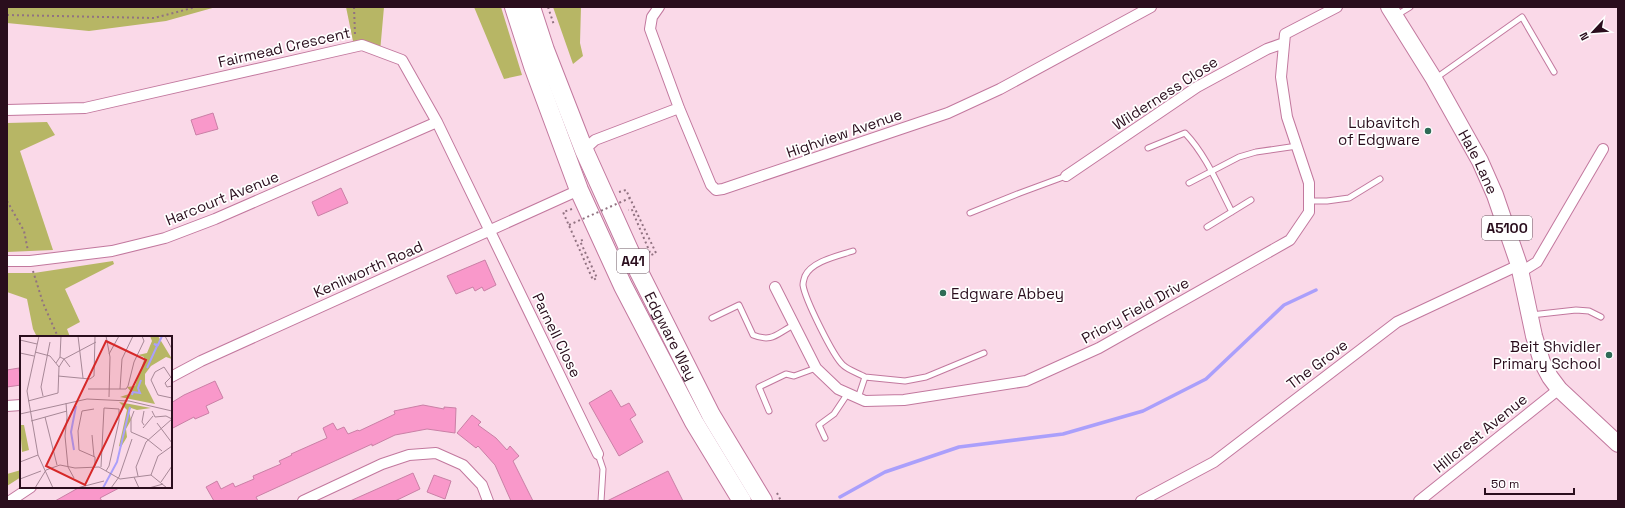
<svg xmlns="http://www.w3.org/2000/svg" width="1625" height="508" viewBox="0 0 1625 508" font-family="'Space Grotesk',sans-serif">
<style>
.green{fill:#b7b665}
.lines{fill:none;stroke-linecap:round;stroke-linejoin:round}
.stream{stroke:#aa9ffb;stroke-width:3.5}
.building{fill:#f998ca;stroke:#ca80a6}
.lane-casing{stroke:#c2789e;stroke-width:7}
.street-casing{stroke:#c2789e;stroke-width:12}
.primary-casing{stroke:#c2789e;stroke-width:18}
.highway-casing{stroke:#c2789e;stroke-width:20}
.path{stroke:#917281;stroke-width:2;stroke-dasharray:2 3;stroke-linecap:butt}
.lane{stroke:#fff;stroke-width:5}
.street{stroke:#fff;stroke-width:10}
.primary{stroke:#fff;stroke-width:16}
.highway{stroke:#fff;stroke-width:18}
.path-bridge{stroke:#917281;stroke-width:2;stroke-dasharray:2 3;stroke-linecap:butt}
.poi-dot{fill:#2e6b56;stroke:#fff;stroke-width:1.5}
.labels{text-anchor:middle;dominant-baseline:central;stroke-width:3.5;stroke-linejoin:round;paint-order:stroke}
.shield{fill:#fff;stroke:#6a5661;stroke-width:1}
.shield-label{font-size:14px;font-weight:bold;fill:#2a0e1d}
.street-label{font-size:15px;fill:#2a0e1d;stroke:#fff}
.poi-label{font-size:15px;fill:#2a0e1d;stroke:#fff;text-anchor:end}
.inset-river{fill:none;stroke:#aa9ffb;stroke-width:2}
.inset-road{fill:none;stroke:#a78897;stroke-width:1}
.view{fill:#d62828;fill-opacity:0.15;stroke:#d62828;stroke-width:2}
.inset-edge{fill:none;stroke:#2a0e1d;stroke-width:2}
</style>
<rect width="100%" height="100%" fill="#fad9e8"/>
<path class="green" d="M7 7H216L166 21 89 31 7 23Z
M346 7H384L380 52 354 46Z
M474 7H501L522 75 504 79Z
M553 7H581L580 43 583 56 573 64Z
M47 122 55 135 20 151 53 250 7 252V123Z
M113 261 114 264 65 289 80 322 67 329 70 337H37L33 329 27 299 7 292V273H34Z
M21 470V477L7 486V474Z"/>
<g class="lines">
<path class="stream" d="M840 497 885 472 959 447 1063 434 1143 411 1206 379 1284 305 1316 290"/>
</g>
<path class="building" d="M213 113 218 129 196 135 191 120Z
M341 188 348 203 318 216 312 202Z
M485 260 496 285 484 291 482 287 475 291 473 287 456 294 447 276Z
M19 368 21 385 7 387V370Z
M215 381 223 398 206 406 209 413 195 419 194 417 171 429V403L184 395Z
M611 390 621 407 629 403 636 415 630 419 643 442 619 456 589 403Z
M423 405 444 409V407L456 408 455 433 427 429 395 435 372 446V444L256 497 258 501H214L206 487 217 481 221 489 233 483 235 487 254 479 253 476 281 464 279 461 292 455 291 454 327 438 323 428 333 423 337 430 344 427 348 434 358 430 359 431 395 414 394 411Z
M472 415 481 422 478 425 496 438 507 450 510 446 519 456 513 461 533 501H511L495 465 478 446 476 448 457 433Z
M668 471 683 501H607Z
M413 473 420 489 395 501H350Z
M434 475 451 481 445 499 427 492Z
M80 487H121L100 498 102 501H55Z"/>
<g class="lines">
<defs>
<path id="lane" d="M1397 15 1410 7
M1436 78 1522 17 1554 72
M1148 148 1185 133C1206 155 1218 185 1232 212
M1189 183 1239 157 1256 152 1297 146
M1309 201H1327L1349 198 1380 179
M970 213 1020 193 1066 176
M1207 227 1251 200
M853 251C838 256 812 261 805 276 804 279 803 283 803 285 805 299 833 356 843 365 848 370 858 373 865 377L858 398
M1531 315 1576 310 1589 311 1601 317
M712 318 739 305 753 335C773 343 777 333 794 325
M865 377 905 381 926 377 984 353
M769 411 759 387 786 374 794 376 816 368
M825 438 819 425 834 414 848 393
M598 454 603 469 601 501"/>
<path id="street" d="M659 7 652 17 650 29 679 108 711 185 716 190 723 189 948 113 1000 89 1151 7
M7 110 85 108 362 45 402 60 437 122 598 454
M584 150 595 140 679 108
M1066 176 1197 87 1267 49 1284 43
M7 261H30L112 251 165 238 215 219 437 122
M1521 272 1537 262 1603 149
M775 287 816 368 838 389 865 401 904 400 1026 381 1099 348 1290 240 1309 212V183L1287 117 1281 77 1285 34 1337 7
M171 377 201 361 579 190
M7 406 21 405
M10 501 31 487
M303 501 382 464 409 455 436 453 463 465 482 485 488 501
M1141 501 1214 462 1397 322 1519 265
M1419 501 1559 389"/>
<g id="primary">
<path id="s1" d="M1389 7 1434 79 1480 161 1495 195 1519 265 1534 336 1542 362 1550 377 1559 389 1618 444"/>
</g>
<g id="highway">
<path d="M514 7 533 66 579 190 623 286 694 422 742 501"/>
<path id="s2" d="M531 7 545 50 584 150 639 272 711 415 763 501"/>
</g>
</defs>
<use href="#lane" class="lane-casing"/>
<use href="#street" class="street-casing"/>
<use href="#primary" class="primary-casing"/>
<use href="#highway" class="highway-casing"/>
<path class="path" d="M354 7 355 35
M548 7 554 25
M7 15 154 18 196 7
M619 192 626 190 656 253 651 255 632 210H628
M7 201 24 231 28 251
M572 209 563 212 593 280 597 278 580 241 585 239
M33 271 43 303 58 337
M777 493 781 501"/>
<use href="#lane" class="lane"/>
<use href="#street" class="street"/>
<use href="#primary" class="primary"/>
<use href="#highway" class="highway"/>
<path class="path-bridge" d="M569 225 630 198"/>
</g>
<g class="poi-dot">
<circle cx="1428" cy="131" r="4"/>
<circle cx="943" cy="293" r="4"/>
<circle cx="1609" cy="355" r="4"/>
</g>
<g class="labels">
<g class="shield">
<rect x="1482" y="216" width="50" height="24" rx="3"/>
<rect x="617" y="249" width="32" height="24" rx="3"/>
</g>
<g class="shield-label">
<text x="1507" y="228">A5100</text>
<text x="633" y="261">A41</text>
</g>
<g class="street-label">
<text transform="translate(284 47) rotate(-13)">Fairmead Crescent</text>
<text transform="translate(1165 93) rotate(-33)">Wilderness Close</text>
<text transform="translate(844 133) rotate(-19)">Highview Avenue</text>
<text stroke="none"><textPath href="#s1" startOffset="179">Hale Lane</textPath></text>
<text transform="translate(222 198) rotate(-22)">Harcourt Avenue</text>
<text transform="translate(368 269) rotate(-24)">Kenilworth Road</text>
<text transform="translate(1135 310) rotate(-29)">Priory Field Drive</text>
<text transform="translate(557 335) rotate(64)">Parnell Close</text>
<text stroke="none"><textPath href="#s2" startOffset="358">Edgware Way</textPath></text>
<text transform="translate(1317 364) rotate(-37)">The Grove</text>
<text transform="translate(1480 433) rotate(-39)">Hillcrest Avenue</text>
</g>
<g class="poi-label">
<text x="1420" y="122">Lubavitch<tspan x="1420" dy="17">of Edgware</tspan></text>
<text x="951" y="293" text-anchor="start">Edgware Abbey</text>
<text x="1601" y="346">Beit Shvidler<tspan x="1601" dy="17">Primary School</tspan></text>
</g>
</g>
<g transform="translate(20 336)">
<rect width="152" height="152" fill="#fad9e8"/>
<path d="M130 0H138L152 23 146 21 131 30 125 38V48L135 68 100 61 112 57 107 51 115 50 124 24V21L118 19 127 17 132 5ZM99 66 131 72 117 74 111 72 109 75 111 84 106 93 107 101 101 111 99 110 107 74ZM0 89H4L9 114 2 116Z" fill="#b7b665"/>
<path class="inset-river" d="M127 32 137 10 134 8 138 9 142 0M112 59 113 56 120 57 118 52 121 44M54 114 51 96 56 70M83 152 97 126 110 71"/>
<path class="inset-road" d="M19 0 7 55 18 119 33 152M58 0 63 42M86 0 90 21 89 61M145 0 152 13M0 4 17 8M15 16 30 20 39 31 38 57M0 17 14 20M89 18 99 0M36 27 40 21 41 0M39 31 44 23 40 21M50 31 44 23 76 6M38 40 70 43 74 40 75 0M151 41 145 47 147 51 152 50M152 43 144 31 135 36 131 44 138 59 152 62M68 53H106L108 50 114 26 124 5 122 0M100 53 102 23 113 0M23 60 21 51 30 6M8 65 38 57M46 67 47 81 45 100 48 131M74 73 62 75 58 95 59 114 75 121V130M114 75 111 83V96L127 103 142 115M124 75 122 86 124 89M132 75 135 81 146 80 152 83M0 78 67 63 109 65 152 75M25 81 37 129M11 85 47 75M137 87 152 107M123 92 133 80M72 99 74 121M0 126 18 119M48 131 54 142M81 131 84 72 99 73V85L89 130 86 135M131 139 138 120 152 110M118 140 116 131 126 106 152 83M114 141 119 152M0 143 21 135M141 146 152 130M15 152 26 134 40 129 55 132 79 131 100 143 131 139 147 152M57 152 84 145M91 152 99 141 112 103M129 152 143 148"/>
<path class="view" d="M86 5 126 24 65 149 26 130Z"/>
<rect width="152" height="152" class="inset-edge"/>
</g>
<rect width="1625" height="508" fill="none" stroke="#2a0e1d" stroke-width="16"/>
<g transform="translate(1593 32) rotate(244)" stroke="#ffffff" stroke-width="3" paint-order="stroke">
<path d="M0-3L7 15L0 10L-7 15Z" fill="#2a0e1d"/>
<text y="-6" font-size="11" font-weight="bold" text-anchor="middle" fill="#2a0e1d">N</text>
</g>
<path d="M1485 488v6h89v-6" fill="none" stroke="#2a0e1d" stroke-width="2"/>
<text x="1491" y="488" font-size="12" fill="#2a0e1d" stroke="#ffffff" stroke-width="3" paint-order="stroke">50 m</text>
</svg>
